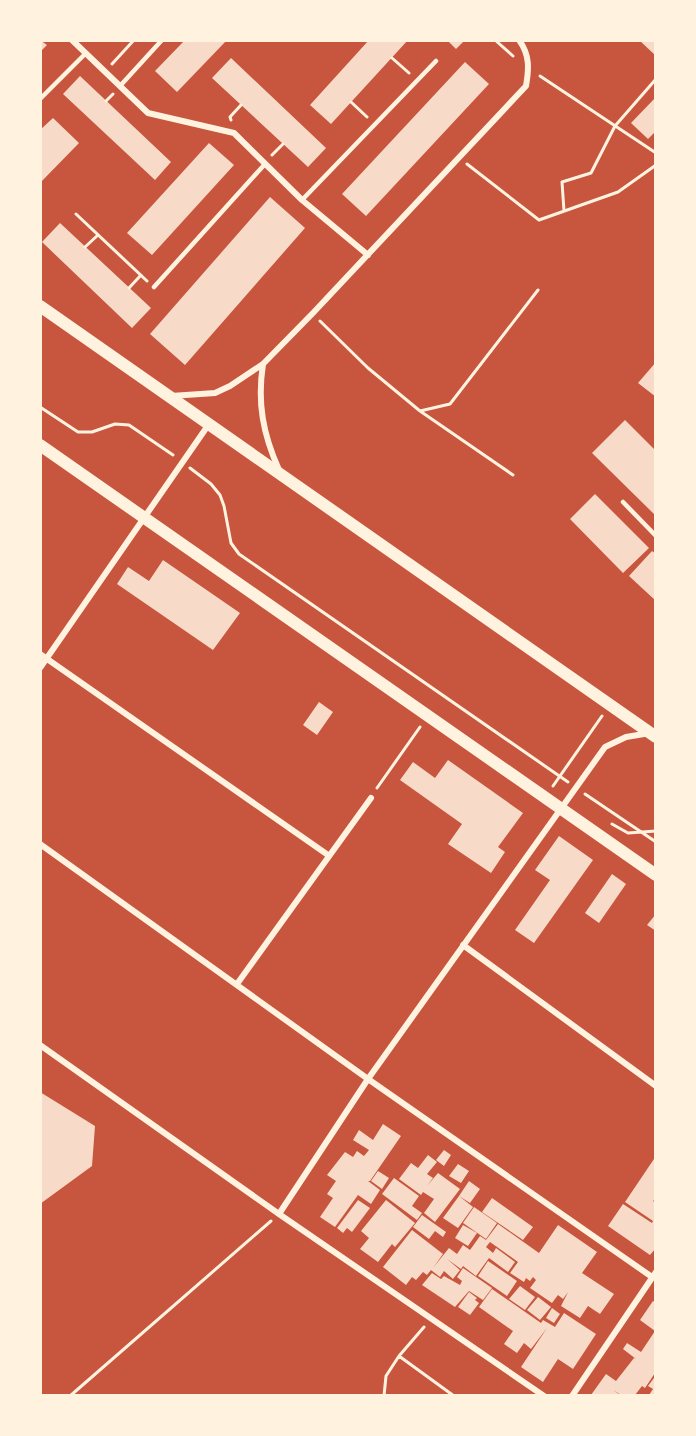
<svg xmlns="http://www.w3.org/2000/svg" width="696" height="1436" viewBox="0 0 696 1436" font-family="'Source Serif 4',serif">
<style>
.building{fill:#f7dbc8}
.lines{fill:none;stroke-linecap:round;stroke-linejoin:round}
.path{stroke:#fff3e0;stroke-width:3}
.service{stroke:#fff3e0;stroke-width:4.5}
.minor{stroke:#fff3e0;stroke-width:6}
.secondary{stroke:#fff3e0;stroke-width:12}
</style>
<rect width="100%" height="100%" fill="#c8553d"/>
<path class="building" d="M40 40 47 45 40 52Z
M185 40H227L177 92 155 71Z
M369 40H408L331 124 310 105Z
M447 40H465L456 49Z
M639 40H656V56Z
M231 58 326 148 308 167 212 78Z
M465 62 489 84 366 216 342 194Z
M80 76 171 162 155 180 63 94Z
M656 97V131L648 139 631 123Z
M53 118 79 143 40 183V130Z
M209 143 234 165 152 255 127 233Z
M270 197 305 228 185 365 150 334Z
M60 223 151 308 132 328 42 242Z
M656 362V397L638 383Z
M625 420 656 451V516L592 453Z
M595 494 649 548 623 573 570 519Z
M652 551 656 554V601L629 576Z
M163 560 240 613 213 650 117 584 128 567 149 581Z
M319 702 333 712 317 735 303 725Z
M448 760 523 813 498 847 505 852 491 873 448 844 462 824 400 780 413 762 435 778Z
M559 836 593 860 534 943 515 930 550 880 535 870Z
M612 874 626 884 599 923 585 913Z
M656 914V931L647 925Z
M40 1092 95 1126 92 1166 40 1204Z
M383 1124 401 1136 370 1181H368L380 1190 371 1204 358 1195 335 1227 320 1217 333 1198 327 1194 336 1181 327 1175 345 1152 353 1157 357 1151 364 1156 369 1150 353 1140 359 1130 373 1140Z
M444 1150 451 1155 444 1166 436 1160Z
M428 1155 437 1162 427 1174 433 1178 427 1186 438 1173 460 1189 435 1222 424 1213 434 1199 423 1192 421 1195 399 1179 411 1163 418 1168Z
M656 1156V1198L653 1201 656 1203V1248L650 1255 608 1226 623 1204 652 1223 653 1221 625 1202Z
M458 1164 469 1171 461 1183 449 1176Z
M378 1171 389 1178 382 1189 371 1181Z
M394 1178 419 1196 412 1206 422 1213 417 1220 382 1194Z
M469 1181 480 1189 470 1203 459 1196Z
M459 1196 473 1207 458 1228 443 1218Z
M492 1198 533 1227 523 1240 482 1212Z
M358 1200 370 1208 352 1232 347 1228 343 1233 337 1228Z
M386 1200 415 1223 395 1247 392 1244 378 1262 360 1249 369 1238 361 1231Z
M474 1207 497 1223 486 1239 463 1223Z
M422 1215 446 1232 443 1237 435 1231 429 1239 413 1227Z
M498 1224 539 1253 558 1225 597 1252 582 1273 614 1294 600 1314 588 1306 580 1318 561 1306 568 1292 563 1299 558 1295 552 1303 530 1288 536 1280 533 1277 530 1281 526 1278 524 1282 510 1273 518 1262 490 1242 486 1247 493 1253 496 1248 515 1262 508 1272 489 1258 476 1276 463 1266 461 1269 447 1259 460 1270 453 1279 444 1271 440 1277 431 1270 427 1275 423 1272 416 1280 412 1277 406 1285 383 1267 412 1230 443 1254 433 1268 449 1248 457 1254 463 1245 470 1250 480 1236 486 1240Z
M463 1225 477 1233 468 1246 455 1238Z
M488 1261 517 1281 507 1296 478 1276Z
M463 1268 492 1288 483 1300 469 1291 455 1307 422 1285 432 1273 441 1279 444 1276 460 1285 462 1281 457 1277Z
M520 1286 535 1297 525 1310 509 1299Z
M492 1289 541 1323 543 1320 555 1327 564 1313 596 1334 573 1369 558 1359 543 1382 521 1367 547 1328 531 1349 524 1343 517 1353 504 1344 513 1331 479 1307Z
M469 1292 477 1298 475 1300 479 1303 470 1315 458 1307Z
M538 1297 551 1307 540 1320 527 1310Z
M653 1301 656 1303 655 1373 645 1388 642 1386 635 1395H621L613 1390 620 1395H591L606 1374 616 1381 634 1358 636 1359 623 1349 627 1343 641 1352 655 1331 640 1320Z
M552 1308 560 1314 554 1323 546 1318Z
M654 1378 656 1395H649L653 1389 648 1386Z"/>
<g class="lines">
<path class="path" d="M495 40 513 56
M392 58 409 73
M112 64 134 40
M540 76 656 153
M106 101 113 94
M351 102 367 117
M231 120 230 117 241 105
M272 155 283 144
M467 164 539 220 618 192 656 165
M564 211 562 182 591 173 615 126 656 79
M76 214 147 281
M85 247 98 235
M129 288 141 275
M320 321 368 368 420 411 513 475
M40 407 78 432H92L115 424 129 425 173 455
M420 411 450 404 538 290
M190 468 211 484 220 495 224 506 231 543 239 554 568 782
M553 786 602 716
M377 788 420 727
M585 794 656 842
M612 824 628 833 656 831
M424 1327 399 1356 454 1396
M70 1396 271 1221
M384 1396 386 1376 399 1356"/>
<path class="service" d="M120 86 162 40
M40 99 85 54
M302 200 436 61
M154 287 265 164
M623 502 656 536"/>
<path class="minor" d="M72 40 148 113 234 133 302 200 368 255
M263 364C257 403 263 434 279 470
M171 396 215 393 230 386 263 364 313 313 526 86C529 69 530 55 519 40
M40 654 328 855
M40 668 209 424
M40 844 368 1079 652 1277
M463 945 656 1086
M237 984 371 798
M40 1045 279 1214 544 1396
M279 1214 368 1079 605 747 626 737 650 733
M572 1396 656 1272"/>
<path class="secondary" d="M40 306 656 737
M40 445 656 875"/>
</g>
<rect width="696" height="1436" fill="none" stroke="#fff3e0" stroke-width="84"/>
</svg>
